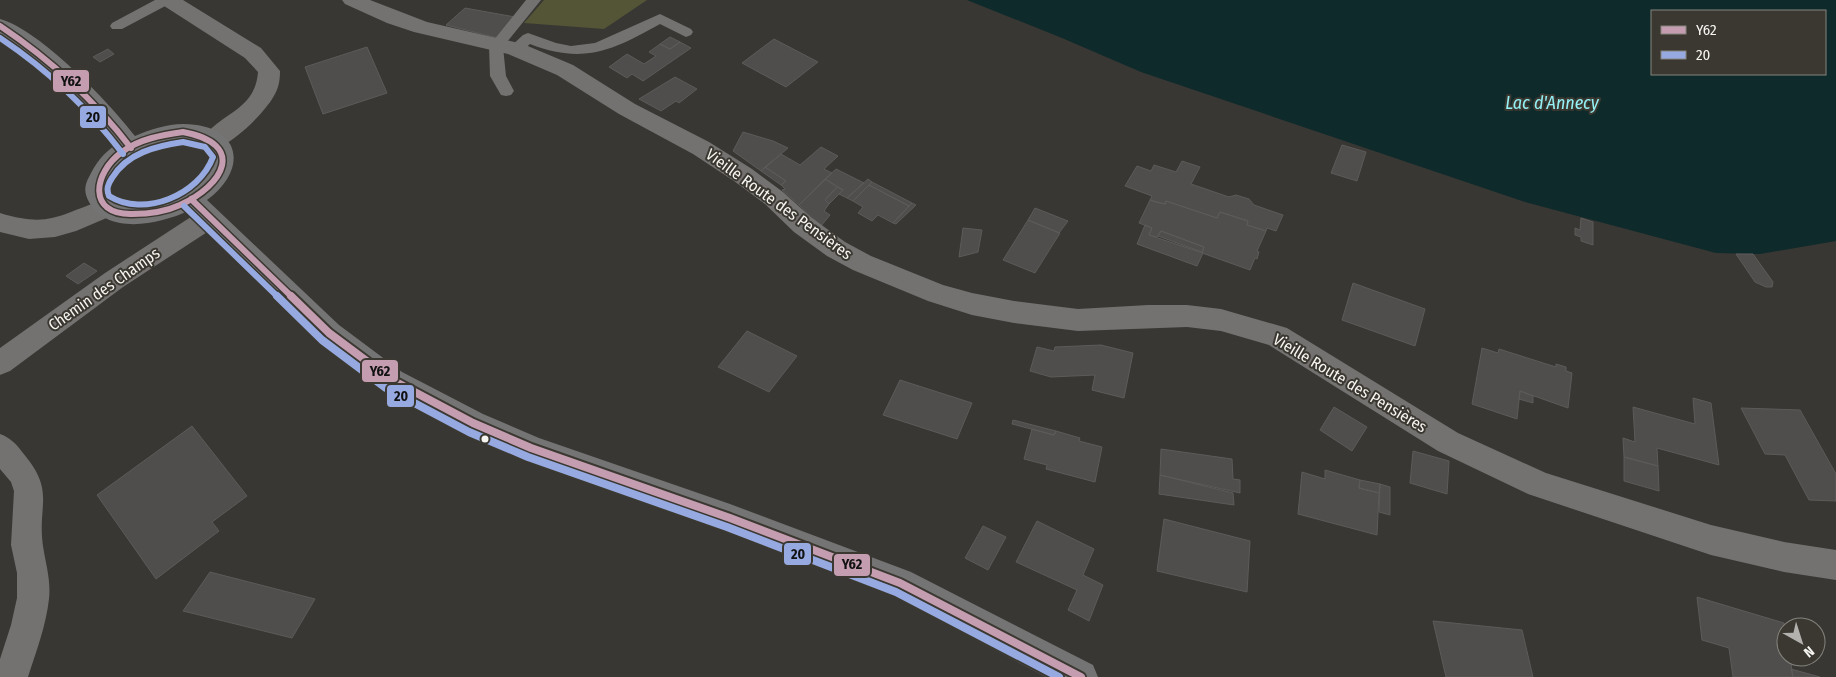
<svg xmlns="http://www.w3.org/2000/svg" width="1836" height="677" viewBox="0 0 1836 677" font-family="'Fira Sans Condensed',sans-serif">
<style>
.green{fill:#535536}
.water{fill:#0e2a2b;fill-rule:evenodd}
.building{fill:#504e4c;stroke:#5d5b5a}
.lines{fill:none;stroke-linecap:round;stroke-linejoin:round}
.lane{fill:#747271;fill-rule:evenodd}
.street{fill:#747271;fill-rule:evenodd}
.secondary{fill:#757474;fill-rule:evenodd}
.bus-1-far1-casing{stroke:#3a3831;stroke-width:9}
.bus-1-casing{stroke:#3a3831;stroke-width:12}
.bus-2-far1-casing{stroke:#3a3831;stroke-width:9}
.bus-2-casing{stroke:#3a3831;stroke-width:12}
.bus-1-far1{stroke:#c49eb0;stroke-width:6}
.bus-1{stroke:#c49eb0;stroke-width:8}
.bus-2-far1{stroke:#96aae1;stroke-width:6}
.bus-2{stroke:#96aae1;stroke-width:8}
.bus-dot{fill:#f6f5f0;stroke:#3a3831;stroke-width:2}
.labels{text-anchor:middle;dominant-baseline:central;stroke-width:4;stroke-linejoin:round;paint-order:stroke}
.street-label{font-size:16px;fill:#f6f5f0;stroke:#3a3831}
.water-label{font-size:18px;font-style:italic;fill:#94f2f7;stroke:#3a3831}
.line-badge{stroke:#3a3831;stroke-width:2}
.pale-badge-label{font-size:14px;text-anchor:middle;font-weight:bold;fill:#111}
</style>
<rect width="100%" height="100%" fill="#383733"/>
<path class="green" d="M544 0H647L604 29 524 23Z"/>
<path class="water" d="M967 0H1836V241L1760 254 1716 253 1525 202 1141 72 1062 38ZM1652 11H1825V74H1652Z"/>
<path class="building" d="M465 8 515 17 498 38 446 25Z
M670 37 680 42 670 49 660 44Z
M774 39 818 62 786 87 742 63Z
M680 42 691 48 643 81 632 74 627 78 609 67 627 54 644 64 656 56 649 52 660 44 670 49Z
M367 47 387 93 323 114 305 67Z
M108 49 114 54 100 62 93 57Z
M675 77 697 89 679 103 676 101 661 111 639 99Z
M743 132 773 141 788 148 761 171 733 151Z
M1342 145 1366 152 1357 181 1331 173Z
M821 147 838 156 824 169 832 173 799 205 782 190 785 189 781 185 786 181 765 167 781 154 800 165Z
M1182 161 1200 167 1191 184 1229 197 1236 195 1249 199 1254 205 1283 215 1276 231 1267 228 1266 231 1247 225 1248 221 1220 212 1217 218 1166 201 1165 204 1155 202 1150 200 1152 196 1125 186 1137 166 1151 171 1154 165 1176 172Z
M765 167 786 181 781 185 761 171Z
M836 169 864 183 847 198 839 194 843 190 825 179Z
M825 179 837 187 825 200 829 204 824 211 830 215 821 226 799 205Z
M868 179 872 182 853 201 847 198Z
M872 182 912 203 909 206 869 185Z
M869 185 909 206 893 223 878 215 872 221 858 213 863 207 853 201Z
M837 187 843 190 829 204 825 200Z
M1150 200 1165 204 1166 201 1217 218 1220 212 1248 221 1247 225 1266 231 1257 251 1259 252 1257 259 1255 258 1250 270 1202 253 1204 247 1161 231 1157 237 1149 235 1152 228 1139 223Z
M912 203 916 205 896 224 893 223Z
M1035 208 1068 221 1059 233 1028 220Z
M1581 218 1593 222V245L1581 241V237L1575 235V228L1580 230Z
M1028 220 1060 233 1035 273 1003 260Z
M1145 225 1152 228 1149 235 1203 253 1197 266 1137 244Z
M963 228 982 230 978 252 959 257Z
M1161 231 1204 247 1202 252 1158 236Z
M1736 254H1753L1773 282 1772 287H1766L1755 282Z
M84 263 97 271 78 284 66 276Z
M1353 283 1425 309 1415 346 1342 320Z
M747 331 797 356 769 392 718 367Z
M1101 345 1133 353 1124 398 1092 390 1095 375 1051 377 1030 371 1037 347 1054 351 1055 347Z
M1482 348 1498 353 1499 349 1556 367V364L1566 367V371L1572 373 1568 408 1520 391 1517 419 1472 404Z
M900 380 972 403 957 439 883 415Z
M1520 391 1533 396V403L1519 399Z
M1693 398 1711 403 1719 465 1657 448 1658 466 1624 457 1623 438 1635 442 1633 407 1695 424Z
M1334 407 1367 427 1352 451 1320 430Z
M1741 408 1800 410 1836 474V501L1809 500 1785 455 1765 454Z
M1013 420 1056 431 1054 435 1012 424Z
M192 426 247 496 212 522 219 531 156 579 97 495Z
M1032 429 1054 435 1056 431 1080 438 1079 441 1102 447 1095 482 1046 469 1047 465 1024 459Z
M1161 449 1232 459 1233 479 1240 480V493L1160 475Z
M1413 451 1449 461 1447 494 1410 483Z
M1624 457 1658 466 1659 491 1624 481Z
M1325 470 1360 480 1359 488 1379 493 1377 535 1298 514 1302 472 1325 479Z
M1160 475 1233 493 1234 505 1159 494Z
M1360 480 1380 484 1379 493 1359 488Z
M1380 484 1390 487V515L1379 512Z
M1164 519 1250 541 1247 592 1157 571Z
M1037 521 1094 549 1083 575 1103 585 1089 621 1068 610 1077 590 1016 562Z
M983 526 1006 537 988 570 965 558Z
M210 572 315 599 292 638 183 611Z
M1697 597 1784 623 1786 657H1790L1793 677H1733L1729 648 1702 640Z
M1433 621 1522 630 1533 677H1446Z
M1791 669 1820 677H1793Z"/>
<g class="lines">
<path class="lane" d="M155 0H173L171 3 122 29H112L110 26 112 23Z
M526 0H541L503 47 506 76 514 91 511 95 506 96 501 95 490 76 489 46Z
M660 14 691 29 693 32 691 35 686 37 660 24C613 50 584 65 530 44 523 50 519 55 510 52L508 49 523 35 528 33 556 43 571 46 595 43Z"/>
<path class="street" d="M158 0H183L261 48 280 71C280 79 279 87 275 94 267 110 238 139 221 146 215 149 211 147 206 146L202 140C219 112 255 112 258 72L245 58 161 4Z
M342 0H370L427 22 523 44 573 65 635 104 709 142 752 169 783 192 812 218 845 242 871 256 943 285 972 293 1014 301 1078 309 1148 305H1187L1221 309 1287 328 1458 433 1546 473 1711 525 1784 542 1836 550V580L1784 572 1711 555 1528 494 1438 451 1269 345 1221 331 1187 327 1078 331 1014 323 972 315 928 301 853 270 827 256 794 232 765 204 734 181 693 154 619 114 557 75 508 54 414 32 387 23 345 4Z
M107 199 116 202 119 208 116 214 76 231 55 237 29 239 0 232V213C52 229 60 213 107 199Z
M209 209 218 211 222 218 218 225 123 287 10 371 0 375V348L105 273 200 211Z
M0 434C11 438 16 444 23 453 56 492 37 504 43 546 46 565 51 581 49 599 46 626 36 652 28 677H0V659L11 625 17 598V573L11 545 14 491 11 482 0 469Z"/>
<path class="secondary" d="M0 19C40 30 109 102 135 136 149 130 167 124 183 124 239 124 251 167 207 200L339 325 402 372 431 387 483 414 539 438 730 504 911 572 1093 665 1098 677H1046L889 594 726 531 521 457 463 432 382 388 319 341 188 211C160 224 108 236 89 202 84 193 84 186 89 177 95 164 104 152 116 145 85 102 45 64 0 36ZM183 140C195 141 208 143 212 156 207 191 137 223 110 196 102 161 157 143 183 140Z"/>
<defs>
<path id="bus-1-far1" d="M0 26C51 60 94 100 131 148
M183 132C247 144 224 185 180 205 165 212 149 214 132 214 87 215 93 173 122 152 139 139 162 135 183 132Z
M191 199 292 297"/>
<path id="bus-1" d="M291 296 329 333 392 380 473 423 531 448 730 518 900 583 1081 677"/>
<path id="bus-2-far1" d="M0 38C48 70 88 108 123 154
M183 142 205 147 213 157C199 195 144 218 109 196 106 189 108 184 112 178 127 153 156 146 183 142Z
M184 206 278 297"/>
<path id="bus-2" d="M277 296 322 340 386 388 469 432 528 457 727 527 896 592 1059 677"/>
</defs>
<use href="#bus-1-far1" class="bus-1-far1-casing"/>
<use href="#bus-1" class="bus-1-casing"/>
<use href="#bus-2-far1" class="bus-2-far1-casing"/>
<use href="#bus-2" class="bus-2-casing"/>
<use href="#bus-1-far1" class="bus-1-far1"/>
<use href="#bus-1" class="bus-1"/>
<use href="#bus-2-far1" class="bus-2-far1"/>
<use href="#bus-2" class="bus-2"/>
</g>
<circle class="bus-dot" cx="485" cy="439" r="4.5"/>
<g class="labels">
<g class="street-label">
<text transform="translate(779 204) rotate(36)">Vieille Route des Pensières</text>
<text transform="translate(104 289) rotate(-35)">Chemin des Champs</text>
<text transform="translate(1350 383) rotate(31)">Vieille Route des Pensières</text>
</g>
<g class="water-label">
<text x="1552" y="103">Lac d'Annecy</text>
</g>
</g>
<g class="line-badge">
<rect x="52" y="69" width="38" height="24" rx="5" fill="#c49eb0"/>
<rect x="79" y="105" width="28" height="24" rx="5" fill="#96aae1"/>
<rect x="361" y="359" width="38" height="24" rx="5" fill="#c49eb0"/>
<rect x="386" y="384" width="29" height="24" rx="5" fill="#96aae1"/>
<rect x="783" y="542" width="29" height="24" rx="5" fill="#96aae1"/>
<rect x="833" y="553" width="38" height="24" rx="5" fill="#c49eb0"/>
</g>
<g class="pale-badge-label">
<text x="71" y="86">Y62</text>
<text x="93" y="122">20</text>
<text x="380" y="376">Y62</text>
<text x="401" y="401">20</text>
<text x="798" y="559">20</text>
<text x="852" y="569">Y62</text>
</g>
<rect x="1651" y="10" width="175" height="65" fill="#3a3831" stroke="#85847d"/>
<rect x="1661" y="26" width="25" height="8" fill="#c49eb0" stroke="#85847d"/>
<text x="1696" y="35" font-size="15" fill="#f6f5f0">Y62</text>
<rect x="1661" y="51" width="25" height="8" fill="#96aae1" stroke="#85847d"/>
<text x="1696" y="60" font-size="15" fill="#f6f5f0">20</text>
<g transform="translate(1801 642) rotate(141)"><circle r="24" fill="#3a3831" stroke="#85847d"/>
<path d="M0-4L9 19L0 12L-9 19Z" fill="#b4b2ae"/>
<text y="-8" font-size="14" font-weight="bold" text-anchor="middle" fill="#f6f5f0">N</text>
</g>
</svg>
